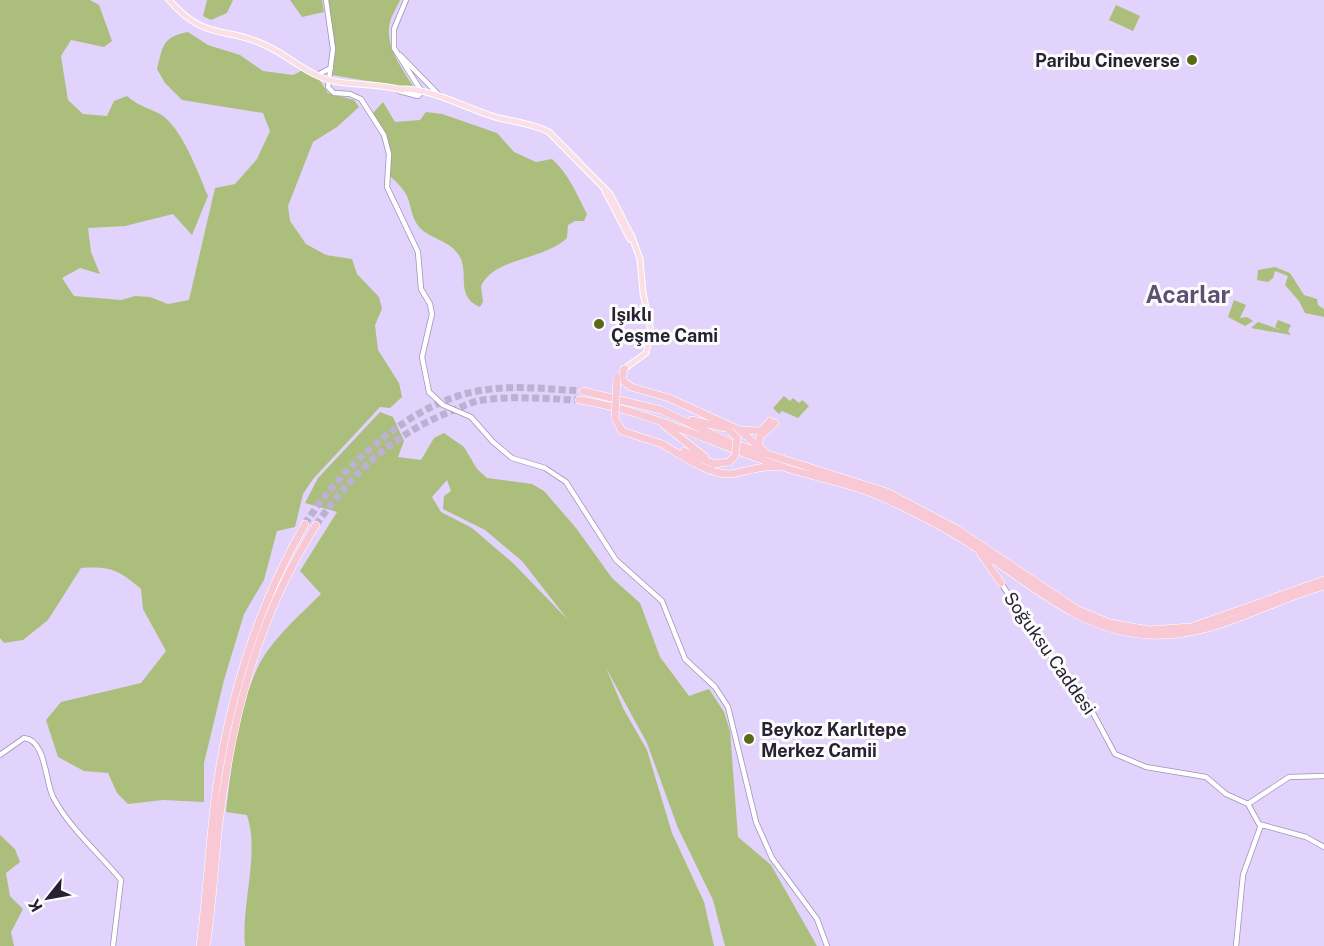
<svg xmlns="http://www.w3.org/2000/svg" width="1324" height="946" viewBox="0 0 1324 946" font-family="'Public Sans',sans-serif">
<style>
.green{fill:#acbe7b;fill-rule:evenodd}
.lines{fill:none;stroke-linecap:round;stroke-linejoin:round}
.highway-tunnel{stroke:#bcb0d3;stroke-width:7;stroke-dasharray:7 3.5;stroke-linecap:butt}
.secondary-casing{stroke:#9f92b9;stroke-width:6}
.primary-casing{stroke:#fff;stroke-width:7}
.highway-casing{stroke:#fff;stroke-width:8}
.secondary{stroke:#fff;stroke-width:4.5}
.primary{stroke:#fbdfe6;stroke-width:5}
.highway{stroke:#f8c9d5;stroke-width:7}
.highway-bridge-casing{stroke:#fff;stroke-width:8;stroke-linecap:butt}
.highway-bridge{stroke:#f8c9d5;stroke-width:7}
.poi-dot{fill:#596a15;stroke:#fcfcfc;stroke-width:2}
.labels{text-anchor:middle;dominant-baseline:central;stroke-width:6;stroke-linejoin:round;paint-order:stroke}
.poi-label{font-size:18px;font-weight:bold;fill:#272231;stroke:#fcfcfc;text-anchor:start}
.street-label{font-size:18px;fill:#272231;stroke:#fcfcfc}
.district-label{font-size:24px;font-weight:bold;fill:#5c5073;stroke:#fcfcfc}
</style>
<rect width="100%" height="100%" fill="#e1d3fc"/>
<path class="green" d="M0 0H90L99 5 112 41 104 47 71 40 61 56 68 100 83 114 107 116 114 101 127 96C140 107 147 107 160 114 182 127 198 173 208 196L192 235 173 214 125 226 88 228 91 252 100 274 80 268 62 278 74 296 121 300 135 296 150 297 168 304 189 300 215 188 235 184 257 159 270 131 263 113 182 100 165 83 157 69C163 46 162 37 188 32L208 45 240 55 263 71 293 75 303 70 319 79 328 93 354 100 359 107 337 127 313 142 288 206 290 221 306 244 326 255 352 259 357 274 379 297 382 309 375 325 378 350 399 383 402 397 390 408 380 407 313 479 303 494 295 527 277 531 264 580 244 614 224 680 204 763V802L163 800 128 804 117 793 108 773 84 771 58 757 46 720 61 702 141 683 166 651 143 609 141 589C119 570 110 566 81 568L48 620 23 640 4 643 0 638Z
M207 0H233L227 13 211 20 203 16Z
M290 0H322L324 12 302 17Z
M326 0H400C397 7 392 15 390 22 384 47 403 69 415 89L332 75 334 48Z
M1116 5 1140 16 1133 31 1109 20Z
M383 102 395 122 420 120 426 112 442 114 497 133 514 152 536 162 552 159C569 174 577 195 587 214L584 221H575L568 225 567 238C542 261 495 257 481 286L483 302 480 307C456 297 468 276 461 259 453 241 432 240 420 228 410 217 412 205 406 194 402 187 395 181 390 176 392 151 385 135 373 113Z
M1275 267 1290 273 1304 295 1317 299 1318 305 1324 309V317L1305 313 1299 301 1285 285 1288 276 1275 271 1273 278 1268 282 1257 280 1258 270Z
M1234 300 1246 305 1240 318 1247 317 1253 321 1245 326 1228 317Z
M1278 320 1291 325 1288 331 1291 335 1251 328 1258 322 1281 330 1275 327Z
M784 396 790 401 793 398 799 403 802 400 809 406 798 418 782 411 779 414 773 408Z
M380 412 393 417 404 441 398 457 421 460 434 438 444 433 464 447 477 469 487 478 532 484 544 491 576 528 612 578 640 603 660 657 689 696 709 689 724 712 730 731 738 837 771 865 817 946H725L713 900 678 828 647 743 606 668 623 708 647 750 672 833 704 902 714 946H245C241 903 260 855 247 815L226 812C231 767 238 708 258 667 270 641 301 614 321 594L300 571 337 512 305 503 318 478ZM447 480 451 491 444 496 443 509 485 530 522 561 568 620 514 564 472 528 441 512 432 497Z
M0 835 15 849 20 862 6 873 10 896 23 909 11 932 14 946H0Z"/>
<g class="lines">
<path class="highway-tunnel" d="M305 524C340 469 407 406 473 392 509 384 547 389 583 391
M316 525C350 476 390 436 447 413 457 409 467 404 477 401 510 395 545 399 579 400"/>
<defs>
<path id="secondary" d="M326 0 333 49 328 87 334 93 350 94 361 99 384 135 389 154 387 187 418 252 421 289 430 304 432 314 422 357 429 392 443 405 471 417 493 442 512 458 545 468 566 482 616 560 662 601 685 659 715 687 728 707 756 822 772 858 817 919 827 946
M400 55 440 96
M321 73 331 68
M399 91 418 96 422 92 394 48V29L406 0
M1001 583 1036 637 1086 700 1115 754 1146 767 1206 777 1226 794 1248 804
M0 755 24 738C46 740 45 781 53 797 70 829 99 853 121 880L113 946
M1248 804 1259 824 1306 837 1324 847
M1248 804 1289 777 1324 776
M1236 946 1243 875 1261 825"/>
<path id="primary" d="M169 0C207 43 225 25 267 46 289 56 309 76 333 81 355 86 379 83 402 90
M399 89C432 87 468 110 499 118 516 122 534 124 549 132L610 194 632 237 640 259 643 293 651 331 646 353 624 369
M605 191 630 239"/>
<path id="highway" d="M624 369 622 380 631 387 669 398 739 430 763 450
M583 391 661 410 729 442 887 492 957 529 1078 610 1110 623 1149 630 1191 627 1324 580
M579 400C653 411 718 447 789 469 822 479 857 485 888 500 918 514 949 529 976 548 1030 584 1083 633 1151 635 1213 638 1266 602 1324 586
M615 418 622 431 665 445
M692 420 725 428
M664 425 705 457
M739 430 761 431 770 421
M662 444C680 454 708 475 730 474 747 472 760 465 777 467
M758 447 760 436 775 423
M684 451 714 464 729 462
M981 554 1001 583
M200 946C207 895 209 843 216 791 229 698 258 606 305 524
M206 946C213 905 214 864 219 823 232 717 258 616 316 525"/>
</defs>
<use href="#secondary" class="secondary-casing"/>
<use href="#primary" class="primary-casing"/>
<use href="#highway" class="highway-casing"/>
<use href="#secondary" class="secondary"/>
<use href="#primary" class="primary"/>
<use href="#highway" class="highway"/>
<defs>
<path id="highway-bridge" d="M615 418 617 378
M729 462 735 456 737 438 730 431"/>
</defs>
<use href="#highway-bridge" class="highway-bridge-casing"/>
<use href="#highway-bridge" class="highway-bridge"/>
</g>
<g class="poi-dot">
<circle cx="1192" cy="60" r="6"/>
<circle cx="599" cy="324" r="6"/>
<circle cx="749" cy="739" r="6"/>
</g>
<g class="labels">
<g class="poi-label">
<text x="1180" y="60" text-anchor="end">Paribu Cineverse</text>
<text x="611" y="314">Işıklı<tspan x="611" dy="21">Çeşme Cami</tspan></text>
<text x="761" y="729">Beykoz Karlıtepe<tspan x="761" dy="21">Merkez Camii</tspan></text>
</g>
<g class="street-label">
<text transform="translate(1050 653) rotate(55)">Soğuksu Caddesi</text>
</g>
<g class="district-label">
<text x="1188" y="294">Acarlar</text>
</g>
</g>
<g transform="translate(48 898) rotate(239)" stroke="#fcfcfc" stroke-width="4.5" paint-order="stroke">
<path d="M0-4.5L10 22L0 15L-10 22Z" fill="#272231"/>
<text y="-9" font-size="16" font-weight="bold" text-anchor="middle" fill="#272231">K</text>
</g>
</svg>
